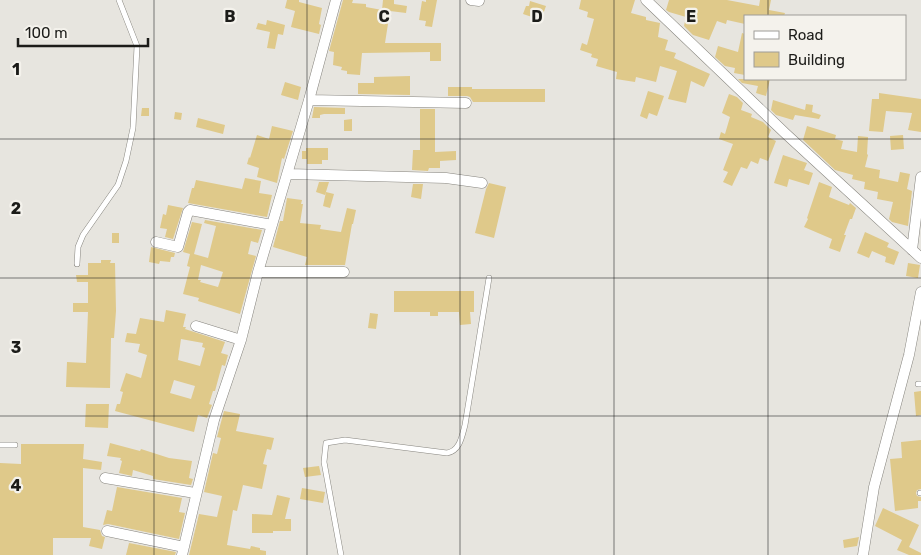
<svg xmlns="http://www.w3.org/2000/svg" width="921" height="555" viewBox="0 0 921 555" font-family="Rubik,sans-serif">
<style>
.building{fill:#dfc98a;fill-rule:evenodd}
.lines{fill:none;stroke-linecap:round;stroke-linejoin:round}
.lane-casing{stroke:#87857f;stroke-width:6}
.street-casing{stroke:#87857f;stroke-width:11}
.lane{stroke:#fff;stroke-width:5}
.street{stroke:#fff;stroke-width:10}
.grid{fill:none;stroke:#1c1c19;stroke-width:1;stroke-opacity:0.55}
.grid-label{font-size:16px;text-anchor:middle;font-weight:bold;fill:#1c1c19;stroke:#f4f2ec;stroke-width:4.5;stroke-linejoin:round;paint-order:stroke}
</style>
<rect width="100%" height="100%" fill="#e7e5df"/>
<path class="building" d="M287 0H299V2L322 8 319 24 321 25 319 34 291 27 295 11 285 8Z
M343 0H353L352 3 366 4V7L382 10 383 0H394V4L407 6 406 13 390 11 385 43H441V61H430V52L362 53 360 75 347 74V71L341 70 342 67 333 65 334 52 329 51Z
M426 0H437L432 27 425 26 426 21 419 20 422 1 426 2Z
M581 0H635L631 13 646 17V20L660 23 658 37 668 40 665 50 676 53 674 58 710 74 704 87 691 81 686 103 668 99 677 71 660 66 656 82 636 77 635 82 616 79 617 72 596 66 598 59 591 57 592 54 580 50 582 43 587 45 594 19 587 17 588 12 579 9Z
M669 0H727L759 6 760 0H771L769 10 785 13 784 16H745V24L727 20 726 24 717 21 709 40 693 35 684 26 686 17 669 12 666 10Z
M530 1 546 6 541 20 523 14 526 6H529Z
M267 20 285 25 283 35 278 34 275 49 267 48 270 32 256 29 258 23 266 25Z
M742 33 745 34V75L734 73 735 68 725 66 715 57 718 46 738 52Z
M410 76V95L358 94V83H374V77Z
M738 79H770L766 96 756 93 758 86 742 83Z
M285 82 301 87 298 100 281 95Z
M448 87H472V89H545V102H473L470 97 467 96H448Z
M648 91 664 96 657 116 649 113 647 119 640 116Z
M879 93 921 99V132L908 130 912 113 886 111 883 132 869 131 872 99H879Z
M729 94 737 97 743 103 741 110 752 114 751 117 763 122 771 130 768 137 776 141 768 161 760 158 758 164 751 161 747 169 741 167 732 186 723 182 728 172 723 170 733 144 719 139 721 132 725 134 730 117 722 113Z
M773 100 805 110 806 104 813 105 812 112 821 115 819 119 795 115 793 120 776 115 771 110Z
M314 107 345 108V114H324L320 115V118H312Z
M142 108H149V116H141Z
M420 109H435V152L456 151V160L440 161V168H429L428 171 412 170 413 150H420Z
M175 112 182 113 181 120 174 119Z
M198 118 225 125 223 134 196 127Z
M352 119V131H344V120Z
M272 126 293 131 284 159 282 158 277 183 257 177 259 168 247 164 249 157 250 158 257 135 269 139Z
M807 126 836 135 835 139 843 141 841 149 857 152 858 136 868 137 867 154 868 155 865 167 880 170 879 178 898 182 900 172 910 174 907 189 912 191 908 226 892 222 889 219 893 202 877 199 878 192 864 189 865 182 852 179 853 175 835 170 803 140Z
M903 135 904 149 891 150 890 136Z
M306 148H328V160H322V164H307V159H302V151H306Z
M783 155 807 163 804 170 813 173 809 185 789 179 787 187 774 183Z
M245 178 261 181 259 193 272 195 267 217 188 203 192 188H194L196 180 242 189Z
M319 182H329L325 195 316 192Z
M819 182 832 187 829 197 849 205 850 203 856 208 852 219H850L844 235H846L840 252 829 248 832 239 804 227 808 219 807 218Z
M489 183 506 187 494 238 475 233 486 189Z
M413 184H423L421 199 411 197Z
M326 192 334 194 330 208 323 206Z
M287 198 302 200 301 204H303L300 223 321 225 320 229 341 232 347 208 356 210 353 224H352L345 265H305L307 257 273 247 280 221H283Z
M168 205 183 208 173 239 165 237 167 229 160 228 163 214 166 215Z
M205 220 262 230 258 243 251 241 248 254 256 256 240 314 198 301 199 298 183 294 190 267 187 266 190 254 183 252 192 222 202 224 194 254 208 258 216 226 204 223ZM201 265 223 272 218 287 200 282 201 280H198Z
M865 232 889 243 887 247 899 252 894 265 885 262 886 257 872 251 869 258 857 253Z
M112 233H119V243H112Z
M151 247 175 253 174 257H171L170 262 160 261 159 264 149 262Z
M101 260H111L110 263H115L116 311 114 338H111L110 388 66 387 67 362 86 363 88 312H73V303H88V282H77L76 275H88V263H101Z
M908 263 920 265 918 278 906 276Z
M394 291H474V312H470L471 324 460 325 459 312H438V316H430V312H394Z
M166 310 186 314 183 327H186L185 329 225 342 221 353 228 355 225 366 222 365 215 391H213L209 404 212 405 207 418 198 415 194 432 115 411 117 404H120L123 392 120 391 126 373 141 378 147 355 138 352 140 344 125 342 127 333 136 334 140 318 164 322ZM181 339 203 343 202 347 205 348 200 366 178 360ZM174 380 195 386 191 399 170 393Z
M370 313 378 314 376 329 368 328Z
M921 391V415L916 416 914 392Z
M86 404H109L108 428 85 427Z
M224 411 240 414 236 431 274 438 271 450 267 449 263 464 267 465 262 489 243 485 237 511 233 510 227 545 250 549 251 546 260 548V550L266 551V555H189L199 514 217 517 222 496 204 492 213 453 217 454 221 438 217 437Z
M921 440V489L917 490 916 493 917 496 921 497V501H918V508L895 511 890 459 902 458 901 442Z
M110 443 140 451 141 449 169 458 192 461 189 478 193 479 191 485 153 479V476L133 470 132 476 119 473 122 461 120 460 121 458 107 456Z
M21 444H84L83 459 102 462 101 470 83 468V527L100 530 102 536 105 537 102 549 89 546 91 538H53V555H0V463L21 464Z
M319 466 321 475 305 477 303 468Z
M117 487 182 498 179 512 185 513 179 539 108 524 103 525 107 510 112 511Z
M302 488 325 492 323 503 300 499Z
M277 495 290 498 285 519H291V531H273V533H252V514L272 515Z
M883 508 919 525 909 547 921 553V555H909L897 550 902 540 875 526Z
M859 537 857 546 844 548 843 540Z
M129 543 176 552 175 555H126Z"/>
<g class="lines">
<defs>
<path id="lane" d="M77 264 78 247 83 235 118 185 126 161 133 128 137 46 119 0
M918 384H921
M0 445H15
M920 493H921
M341 555 324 462 326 443 345 440 447 453C460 451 462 436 465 425L489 278"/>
<path id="street" d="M471 0 479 1
M646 0 786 134 921 258
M309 100 466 103
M288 174 446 178 482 183
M156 242 178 247 188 212 190 210 272 225
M912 250 921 177
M258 272H344
M196 326 241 340
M105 478 195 493
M107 531 184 547
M182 555 214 420 241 340 258 272 309 100 336 0
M863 555 874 487 909 355 921 292"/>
</defs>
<use href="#lane" class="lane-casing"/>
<use href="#street" class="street-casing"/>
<use href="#lane" class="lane"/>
<use href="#street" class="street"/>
</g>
<path class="grid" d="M154 0V555M307 0V555M460 0V555M614 0V555M768 0V16M768 79V555M0 139H921M0 278H921M0 416H921"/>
<g class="grid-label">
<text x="230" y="22">B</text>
<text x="384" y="22">C</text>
<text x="537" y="22">D</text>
<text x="691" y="22">E</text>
<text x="16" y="75">1</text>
<text x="16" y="214">2</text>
<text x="16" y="353">3</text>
<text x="16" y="491">4</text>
</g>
<rect x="744" y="15" width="162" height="65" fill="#f4f2ec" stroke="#9e9c98"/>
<rect x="754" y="31" width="25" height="8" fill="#ffffff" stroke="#9e9c98"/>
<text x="788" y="40" font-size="15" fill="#1c1c19">Road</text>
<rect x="754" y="52" width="25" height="15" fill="#dfc98a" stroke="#9e9c98"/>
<text x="788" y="65" font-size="15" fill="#1c1c19">Building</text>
<path d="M18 38v8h130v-8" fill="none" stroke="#1c1c19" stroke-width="2.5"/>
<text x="25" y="38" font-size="15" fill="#1c1c19" stroke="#f4f2ec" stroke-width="4" paint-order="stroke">100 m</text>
</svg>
